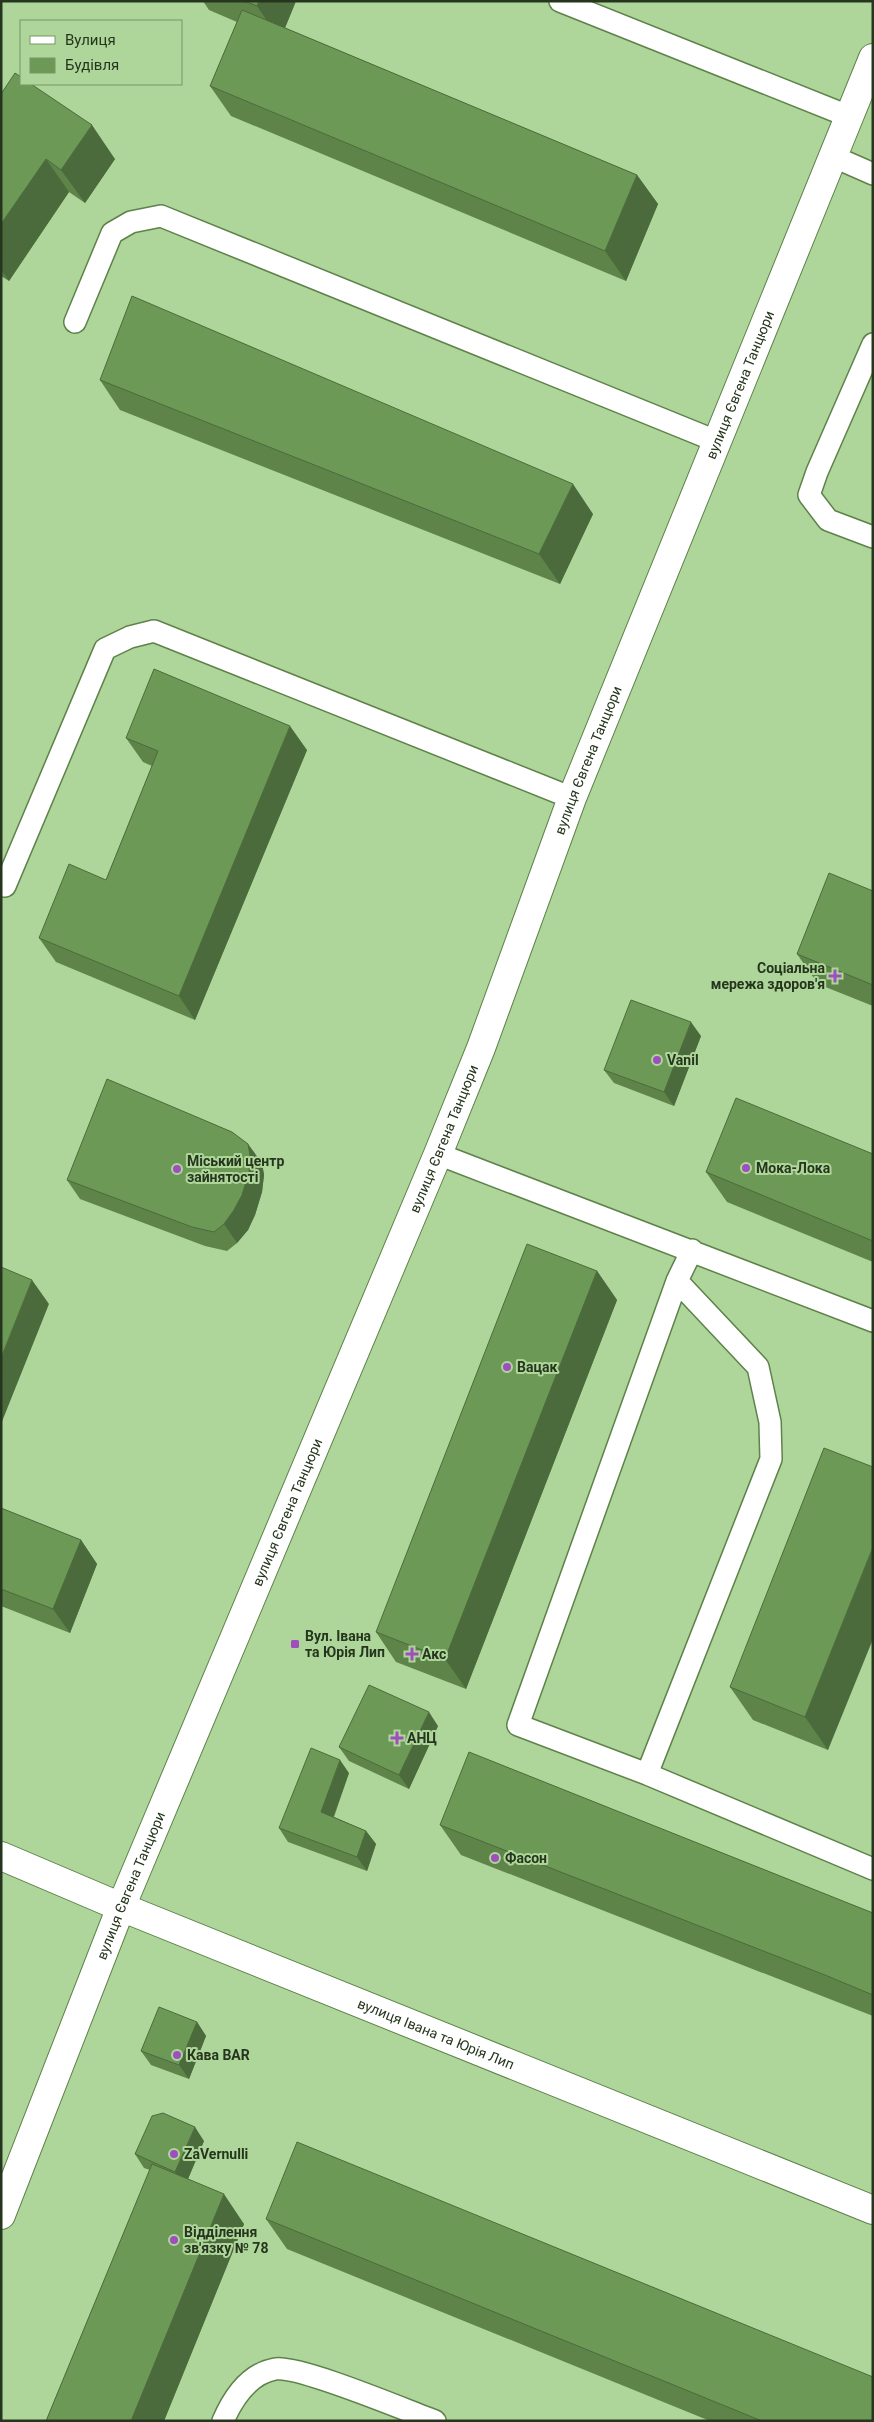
<svg xmlns="http://www.w3.org/2000/svg" width="874" height="2422" viewBox="0 0 874 2422" font-family="Roboto,sans-serif">
<style>
.lines{fill:none;stroke-linecap:round;stroke-linejoin:round}
.service-casing{stroke:#5e824a;stroke-width:24}
.tertiary-casing{stroke:#5e824a;stroke-width:30}
.service{stroke:#fff;stroke-width:21}
.tertiary{stroke:#fff;stroke-width:28}
.wall{fill:#5e844a}
.shaded-wall{fill:#4c6b3c}
.building{fill:#6d9956;stroke:#4c6b3c}
.poi-dot{fill:#9e4ebd;stroke:#aed69a;stroke-width:2}
.labels{text-anchor:middle;dominant-baseline:central;stroke-width:4;stroke-linejoin:round;paint-order:stroke}
.street-label{font-size:14px;fill:#26361e;stroke:#aed69a}
.poi-label{font-size:14px;font-weight:bold;fill:#26361e;stroke:#aed69a;text-anchor:start}
</style>
<rect width="100%" height="100%" fill="#aed69a"/>
<g class="lines">
<defs>
<path id="service" d="M560 1 848 116
M832 156 873 174
M75 322 112 233 131 222 161 216 716 441
M873 344 817 472 809 495 828 520 873 537
M5 886 105 649 130 637 154 631 572 798
M438 1154 873 1321
M692 1250 677 1281 518 1725 647 1774 873 1869
M647 1774 771 1459 770 1422 758 1367 677 1281
M223 2421C233 2398 248 2374 275 2369 299 2365 405 2410 435 2421"/>
<g id="tertiary">
<path id="s1" d="M1 1856 121 1907 873 2210"/>
<path id="s2" d="M1 2215 121 1907 438 1154 481 1048 572 798 873 58"/>
</g>
</defs>
<use href="#service" class="service-casing"/>
<use href="#tertiary" class="tertiary-casing"/>
<use href="#service" class="service"/>
<use href="#tertiary" class="tertiary"/>
</g>
<path class="wall" d="M203 1H296L285 28 637 175 658 204 626 281 231 116 210 86 237 22 209 10Z
M1 94 115 159 85 203 69 192 9 281 1 276Z
M100 380 593 514 560 584 120 410Z
M126 738 307 750 195 1020 56 962 39 938 106 880 152 766 143 762Z
M873 891V1006L818 984 797 954Z
M701 1036 674 1106 614 1083 604 1070Z
M873 1154V1262L727 1202 706 1172Z
M262 1163 264 1175 262 1192 255 1215 248 1230 237 1243 227 1251 205 1246 80 1199 67 1180Z
M597 1271 617 1300 466 1689 396 1662 376 1632Z
M873 1467 828 1750 753 1720 730 1687Z
M1 1508 81 1540 97 1564 70 1633 1 1606Z
M438 1726 409 1789 349 1761 339 1747Z
M349 1773 334 1817 366 1831 376 1844 367 1871 288 1842 279 1828Z
M440 1825 873 1913V2016L461 1855Z
M197 2022 206 2036 189 2079 151 2065 141 2051Z
M204 2141 188 2179 244 2224 164 2421H46L150 2170 144 2168 135 2154Z
M266 2219 873 2421H710L287 2249Z"/>
<path class="shaded-wall" d="M259 1H296L280 40 257 6Z
M92 125 115 159 85 203 61 170Z
M46 159 69 192 9 281 1 270V224Z
M637 175 658 204 626 281 605 251Z
M573 484 593 514 560 584 539 554Z
M290 726 307 750 195 1020 179 996Z
M691 1022 701 1036 674 1106 664 1092Z
M248 1144 262 1163 264 1175 262 1192 255 1215 248 1230 237 1243 224 1224Z
M597 1271 617 1300 466 1689 445 1659Z
M32 1280 49 1304 1 1424V1358Z
M81 1540 97 1564 70 1633 53 1609Z
M873 1547V1639L828 1750 805 1717Z
M429 1712 438 1726 409 1789 399 1775Z
M340 1760 349 1773 330 1826 321 1812Z
M366 1831 376 1844 367 1871 357 1857Z
M197 2022 206 2036 189 2079 179 2065Z
M195 2127 204 2141 185 2186 175 2172Z
M224 2194 244 2224 164 2421H131Z"/>
<path class="building" d="M244 1H259L257 6Z
M242 10 637 175 605 251 210 86Z
M15 73 21 77V84H31L92 125 61 170 46 159 1 224V94Z
M132 296 573 484 539 554 100 380Z
M154 669 290 726 179 996 39 938 69 864 106 880 158 751 126 738Z
M829 873 873 891V985L797 954Z
M631 1000 691 1022 664 1092 604 1070Z
M107 1079 232 1132 248 1144 250 1155 249 1172 242 1195 234 1210 224 1224 214 1232 192 1227 67 1180Z
M736 1098 873 1154V1241L706 1172Z
M527 1244 597 1271 445 1659 376 1632Z
M1 1267 32 1280 1 1358Z
M824 1448 873 1467V1547L805 1717 730 1687Z
M1 1508 81 1540 53 1609 1 1589Z
M369 1685 429 1712 399 1775 339 1747Z
M311 1748 340 1760 321 1812 366 1831 357 1857 279 1828Z
M469 1752 873 1913V1995L825 1975 440 1825Z
M159 2007 197 2022 179 2065 141 2051Z
M163 2113 195 2127 175 2172 135 2154 152 2116Z
M297 2142 873 2377V2421H762L266 2219Z
M152 2164 224 2194 131 2421H46Z"/>
<g class="poi-dot">
<path d="M832.5 968.5h5v5h5v5h-5v5h-5v-5h-5v-5h5z"/>
<circle cx="657" cy="1060" r="5"/>
<circle cx="746" cy="1168" r="5"/>
<circle cx="177" cy="1169" r="5"/>
<circle cx="507" cy="1367" r="5"/>
<rect x="290" y="1639" width="10" height="10" rx="2.5"/>
<path d="M409.5 1646.5h5v5h5v5h-5v5h-5v-5h-5v-5h5z"/>
<path d="M394.5 1730.5h5v5h5v5h-5v5h-5v-5h-5v-5h5z"/>
<circle cx="495" cy="1858" r="5"/>
<circle cx="177" cy="2055" r="5"/>
<circle cx="174" cy="2154" r="5"/>
<circle cx="174" cy="2240" r="5"/>
</g>
<g class="labels">
<g class="street-label">
<text stroke="none"><textPath href="#s2" startOffset="1974">вулиця Євгена Танцюри</textPath></text>
<text stroke="none"><textPath href="#s2" startOffset="1569">вулиця Євгена Танцюри</textPath></text>
<text stroke="none"><textPath href="#s2" startOffset="1164">вулиця Євгена Танцюри</textPath></text>
<text stroke="none"><textPath href="#s2" startOffset="759">вулиця Євгена Танцюри</textPath></text>
<text stroke="none"><textPath href="#s2" startOffset="354">вулиця Євгена Танцюри</textPath></text>
<text stroke="none"><textPath href="#s1" startOffset="470">вулиця Івана та Юрія Лип</textPath></text>
</g>
<g class="poi-label">
<text x="825" y="968" text-anchor="end">Соціальна<tspan x="825" dy="16">мережа здоров'я</tspan></text>
<text x="667" y="1060">Vanil</text>
<text x="187" y="1161">Міський центр<tspan x="187" dy="16">зайнятості</tspan></text>
<text x="756" y="1168">Мока-Лока</text>
<text x="517" y="1367">Вацак</text>
<text x="305" y="1636">Вул. Івана<tspan x="305" dy="16">та Юрія Лип</tspan></text>
<text x="422" y="1654">Акс</text>
<text x="407" y="1738">АНЦ</text>
<text x="505" y="1858">Фасон</text>
<text x="187" y="2055">Кава BAR</text>
<text x="184" y="2154">ZaVernulli</text>
<text x="184" y="2232">Відділення<tspan x="184" dy="16">зв'язку № 78</tspan></text>
</g>
</g>
<rect width="874" height="2422" fill="none" stroke="#26361e" stroke-width="5"/>
<rect x="20" y="20" width="162" height="65" fill="#aed69a" stroke="#789668"/>
<rect x="30" y="36" width="25" height="8" fill="#ffffff" stroke="#789668"/>
<text x="65" y="45" font-size="15" fill="#26361e">Вулиця</text>
<rect x="30" y="58" width="25" height="15" fill="#6d9956" stroke="#789668"/>
<text x="65" y="70" font-size="15" fill="#26361e">Будівля</text>
</svg>
